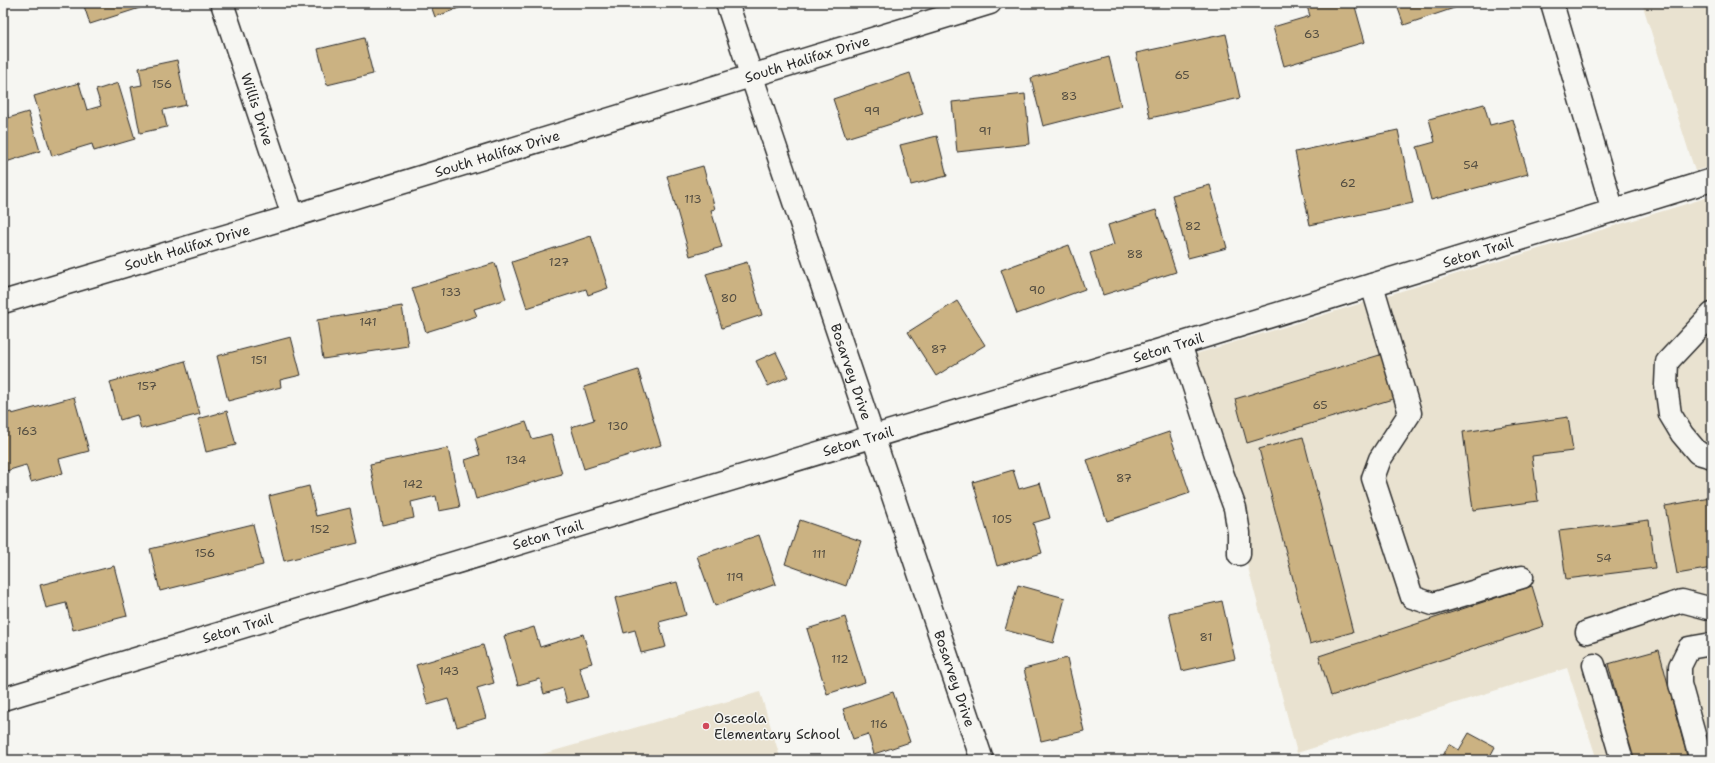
<svg xmlns="http://www.w3.org/2000/svg" width="1715" height="763" viewBox="0 0 1715 763" font-family="'Shantell Sans',sans-serif">
<style>
.built{fill:#e9e2d0}
.building{fill:#cbb282;stroke:#2b2b2b}
.lines{fill:none;stroke-linecap:round;stroke-linejoin:round}
.minor-casing{stroke:#2b2b2b;stroke-width:25}
.minor{stroke:#f6f6f2;stroke-width:22}
.poi-dot{fill:#d1495b;stroke:#f6f6f2;stroke-width:1.5}
.labels{text-anchor:middle;dominant-baseline:central;stroke-width:3;stroke-linejoin:round;paint-order:stroke}
.number-label{font-size:12px;fill:#534d41}
.street-label{font-size:14px;fill:#2b2b2b;stroke:#f6f6f2}
.poi-label{font-size:14px;fill:#2b2b2b;stroke:#f6f6f2;text-anchor:start}
</style>
<rect width="100%" height="100%" fill="#f6f6f2"/>
<filter id="ink" filterUnits="userSpaceOnUse"><feTurbulence type="fractalNoise" baseFrequency=".025" numOctaves="2"/><feDisplacementMap in="SourceGraphic" scale="8" xChannelSelector="R" yChannelSelector="G"/><feConvolveMatrix kernelMatrix="1 2 1 2 8 2 1 2 1" color-interpolation-filters="sRGB"/></filter>
<g filter="url(#ink)">
<path class="built" d="M1642 3H1712V166L1695 171Z
M1712 196V760H1597L1567 668 1297 753 1192 355Z
M760 692 781 760H522Z"/>
<path class="building" d="M83 3H148L149 5 90 24Z
M430 3H472L435 17Z
M1306 3H1354L1365 42 1284 66 1273 27 1310 16Z
M1396 3H1462L1463 5 1404 25Z
M1226 34 1240 98 1150 118 1136 53Z
M364 38 373 74 327 85 318 49Z
M1109 57 1121 106 1043 126 1031 78Z
M177 60 186 105 163 110 167 127 140 133 131 87 142 85 139 68Z
M910 73 923 114 846 138 833 99Z
M79 83 87 110 101 106 96 90 118 83 135 139 94 151 92 144 52 156 34 96Z
M1025 94 1030 144 957 152 952 102Z
M3 100 8 118 28 112 40 151 3 163Z
M1484 104 1490 125 1513 119 1528 174 1431 200 1417 147 1435 142 1429 119Z
M1398 130 1413 203 1310 225 1295 152Z
M937 136 947 176 911 185 900 145Z
M703 166 715 209 711 210 722 247 690 256 667 176Z
M1210 185 1227 248 1188 258 1172 195Z
M1156 210 1176 272 1103 295 1090 253 1114 245 1108 225Z
M591 236 608 288 588 295 586 289 527 308 512 262Z
M1069 245 1085 289 1017 314 1001 270Z
M747 262 762 315 722 328 706 274Z
M495 263 506 299 474 309 477 316 426 332 412 288Z
M957 301 985 345 936 376 908 332Z
M402 306 408 346 323 359 317 320Z
M291 337 301 375 280 380 281 387 228 401 217 356Z
M776 352 788 377 768 386 756 361Z
M1383 354 1396 398 1247 443 1235 399Z
M185 361 200 414 141 429 137 415 120 420 110 382Z
M638 370 661 445 584 469 571 427 594 420 584 387Z
M74 397 89 451 59 459 63 473 31 482 26 465 3 472V414L11 412 12 414Z
M227 411 236 445 206 452 198 419Z
M1568 417 1573 451 1532 456 1538 501 1473 510 1463 432Z
M526 422 532 439 551 434 562 474 476 499 465 460 480 455 475 438Z
M1169 432 1190 493 1107 521 1087 460Z
M1303 437 1353 632 1310 644 1259 449Z
M448 448 460 507 439 511 436 496 411 502 414 518 382 525 370 464Z
M1013 470 1019 489 1040 483 1050 518 1033 523 1042 553 997 566 973 482Z
M309 486 316 516 350 508 358 543 284 561 269 496Z
M1710 498 1712 512V568L1677 574 1665 506Z
M800 520 861 541 846 586 785 564Z
M1649 520 1655 568 1566 579 1559 531Z
M253 524 263 565 160 591 150 549Z
M759 535 776 584 715 606 697 556Z
M114 566 127 616 73 630 66 603 46 608 40 585Z
M677 582 686 615 659 622 666 647 641 653 635 630 624 633 615 598Z
M1018 585 1065 598 1053 643 1005 630Z
M1532 586 1544 626 1331 696 1319 656Z
M1222 601 1235 659 1182 671 1169 613Z
M845 617 865 682 827 694 807 629Z
M534 627 540 647 583 634 592 663 579 667 588 697 567 703 563 688 544 694 540 679 518 685 504 636Z
M483 645 494 683 477 688 486 718 457 727 448 699 428 705 416 665Z
M1659 650 1688 760H1633L1608 664Z
M1067 658 1084 731 1041 741 1024 669Z
M893 692 910 742 874 754 868 734 853 739 843 709Z
M1469 733 1495 747 1488 760H1441L1449 744 1459 750Z"/>
<g class="lines">
<defs>
<g id="minor">
<path id="s1" d="M222 3 293 216"/>
<path id="s2" d="M727 3 982 760"/>
<path d="M1552 3 1613 211"/>
<path d="M1372 285 1410 413 1380 459 1373 478 1412 597 1433 604 1522 577"/>
<path id="s3" d="M3 302 293 216 990 3"/>
<path d="M1712 314 1667 362 1666 385 1670 414 1682 434 1698 453 1712 457"/>
<path d="M1180 344 1221 470 1235 508 1239 533V554"/>
<path d="M1587 632 1682 601 1712 609"/>
<path d="M1594 665 1622 760"/>
<path id="s4" d="M3 699 1180 344 1712 180"/>
<path d="M1701 760 1680 684V666L1689 648 1712 644"/>
</g>
</defs>
<use href="#minor" class="minor-casing"/>
<use href="#minor" class="minor"/>
</g>
</g>
<circle class="poi-dot" cx="706" cy="726" r="4"/>
<g class="labels">
<g class="number-label">
<text x="1312" y="34">63</text>
<text x="1182" y="75">65</text>
<text x="162" y="84">156</text>
<text x="1069" y="96">83</text>
<text x="872" y="111">99</text>
<text x="985" y="131">91</text>
<text x="1471" y="165">54</text>
<text x="1348" y="183">62</text>
<text x="693" y="199">113</text>
<text x="1193" y="226">82</text>
<text x="1135" y="254">88</text>
<text x="559" y="262">127</text>
<text x="1037" y="290">90</text>
<text x="451" y="292">133</text>
<text x="729" y="298">80</text>
<text x="368" y="322">141</text>
<text x="939" y="349">87</text>
<text x="259" y="360">151</text>
<text x="147" y="386">157</text>
<text x="1320" y="405">65</text>
<text x="618" y="426">130</text>
<text x="27" y="431">163</text>
<text x="516" y="460">134</text>
<text x="1124" y="478">87</text>
<text x="413" y="484">142</text>
<text x="1002" y="519">105</text>
<text x="320" y="529">152</text>
<text x="205" y="553">156</text>
<text x="819" y="554">111</text>
<text x="1604" y="558">54</text>
<text x="735" y="577">119</text>
<text x="1206" y="637">81</text>
<text x="840" y="659">112</text>
<text x="449" y="671">143</text>
<text x="879" y="724">116</text>
</g>
<g class="street-label">
<text stroke="none"><textPath href="#s3" startOffset="840">South Halifax Drive</textPath></text>
<text stroke="none"><textPath href="#s1" startOffset="112">Willis Drive</textPath></text>
<text stroke="none"><textPath href="#s3" startOffset="516">South Halifax Drive</textPath></text>
<text stroke="none"><textPath href="#s3" startOffset="192">South Halifax Drive</textPath></text>
<text stroke="none"><textPath href="#s4" startOffset="1541">Seton Trail</textPath></text>
<text stroke="none"><textPath href="#s4" startOffset="1217">Seton Trail</textPath></text>
<text stroke="none"><textPath href="#s2" startOffset="389">Bosarvey Drive</textPath></text>
<text stroke="none"><textPath href="#s4" startOffset="893">Seton Trail</textPath></text>
<text stroke="none"><textPath href="#s4" startOffset="569">Seton Trail</textPath></text>
<text stroke="none"><textPath href="#s4" startOffset="245">Seton Trail</textPath></text>
<text stroke="none"><textPath href="#s2" startOffset="713">Bosarvey Drive</textPath></text>
</g>
<g class="poi-label">
<text x="714" y="718">Osceola<tspan x="714" dy="16">Elementary School</tspan></text>
</g>
</g>
<rect width="1715" height="763" fill="none" stroke="#f6f6f2" stroke-width="16"/>
<rect x="8" y="8" width="1699" height="747" fill="none" stroke="#2b2b2b" stroke-width="1.5" filter="url(#ink)"/>
</svg>
